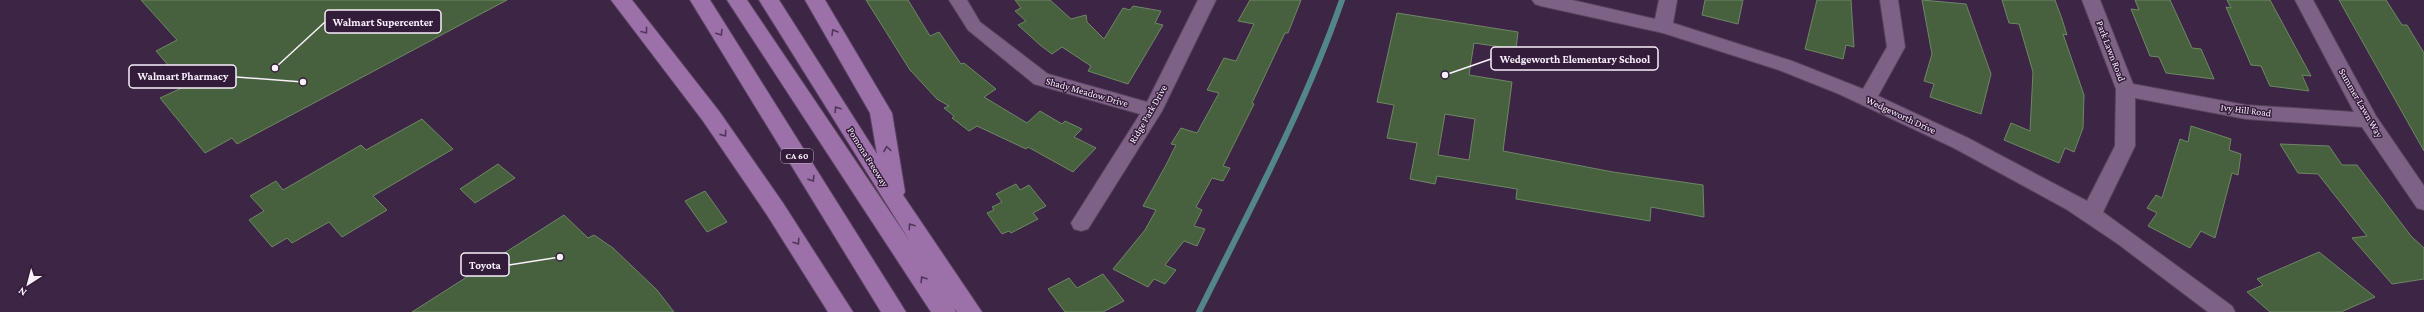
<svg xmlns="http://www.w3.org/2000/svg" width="2424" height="312" viewBox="0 0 2424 312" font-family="'Crimson Pro',serif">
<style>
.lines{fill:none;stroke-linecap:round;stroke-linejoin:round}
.stream{stroke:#52868b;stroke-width:6}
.building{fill:#47613e;stroke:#6d8863;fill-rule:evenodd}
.street-casing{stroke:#57435d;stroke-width:2}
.highway-casing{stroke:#57435d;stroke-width:2}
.street{fill:#7d6286;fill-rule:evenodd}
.highway{fill:#9c71aa;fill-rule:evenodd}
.oneway{stroke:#52355c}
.labels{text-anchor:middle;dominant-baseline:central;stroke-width:3;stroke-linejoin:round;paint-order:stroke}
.shield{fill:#331b3a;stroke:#beb0c2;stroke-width:1}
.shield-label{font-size:9px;font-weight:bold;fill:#f9f0fc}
.street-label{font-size:10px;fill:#f9f0fc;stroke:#331b3a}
.leader{fill:none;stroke:#f9f0fc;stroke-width:1.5}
.callout-dot{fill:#f9f0fc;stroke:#331b3a;stroke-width:1.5}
.callout{fill:#331b3a;stroke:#f9f0fc;stroke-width:1.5}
.callout-label{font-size:11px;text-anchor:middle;font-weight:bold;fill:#f9f0fc}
</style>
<rect width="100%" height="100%" fill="#3d2545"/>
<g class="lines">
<path class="stream" d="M1199 312C1250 209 1304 109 1342 0"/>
</g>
<path class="building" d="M141 0H507L237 144 232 138 205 153 160 98 186 86 156 51 177 40Z
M866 0H908L930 36 939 32 961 64 964 63 996 89 984 97 1027 123 1040 111 1062 124 1065 121 1082 129 1074 137 1096 148 1073 172 1028 147 1026 149 977 126 969 131 952 118 954 116 944 108 949 106 937 99 910 70Z
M1015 0H1050L1071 19 1086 15 1087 22 1104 39 1123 8 1130 10 1133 6 1161 11 1155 23 1163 25 1128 84 1088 71 1091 66 1062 47 1052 54 1040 45 1018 25 1026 21 1015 11 1021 8Z
M1250 0H1301L1288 33H1285L1252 103 1254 104 1223 166 1230 168 1223 181 1212 178 1196 207 1202 210 1194 226 1205 229 1197 246 1184 241 1165 265 1176 270 1165 284 1154 279 1148 287 1113 269 1145 230 1156 210 1143 206 1166 165 1176 145 1171 144 1181 128 1197 133 1219 93 1207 90 1224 58 1236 61 1254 24 1238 21Z
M1705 0H1743L1738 24 1702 15Z
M1817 0H1851L1854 47 1846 45 1843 59 1805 49Z
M1922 0 1966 4 1991 74 1981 114 1930 97 1934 84 1924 81 1932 54Z
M2002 0H2055L2062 19 2067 35 2063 34 2084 95 2083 128 2074 152 2065 148 2059 163 2004 140 2011 123 2030 131 2033 72 2019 24 2009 23Z
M2135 0H2170L2192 48 2201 49 2214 79 2166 73 2159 57 2150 56 2131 9 2139 10Z
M2227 0H2270L2311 76 2302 75 2309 91 2270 86 2261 66 2251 65 2226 7 2231 8Z
M2339 0H2386L2402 25H2407L2424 53V151Z
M1397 13 1518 32 1516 49 1474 43 1469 75 1512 82 1503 151 1613 172 1703 185 1704 217 1651 207 1650 221 1516 199 1517 189 1437 176 1435 184 1410 179 1417 143 1387 138 1394 105 1377 102ZM1445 114 1475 119 1469 160 1438 155Z
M422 119 453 149 373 196 387 210 342 237 329 222 292 243 287 238 272 247 249 220 264 211 250 196 276 181 283 190 361 145 366 150Z
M2191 126 2231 139 2229 150 2241 154 2238 175 2232 173 2215 238 2201 231 2190 248 2148 226 2157 213 2147 208 2156 195 2162 198 2180 139 2188 142Z
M2280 144 2329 146 2342 165H2357L2411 236 2424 248V279L2392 284 2352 238 2367 236 2318 174 2298 173Z
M498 164 515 178 475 203 460 189Z
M1016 184 1020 190 1029 185 1046 206 1033 213 1038 219 1011 233 1009 231 1002 234 987 213 994 210 992 207 1002 202 996 194Z
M705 191 727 222 707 232 685 201Z
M564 215 588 238 594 235 613 248 657 290 674 312H412Z
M2319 252 2375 297 2341 312H2270L2247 292 2263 285 2257 279Z
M1103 274 1124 301 1103 312H1065L1048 289 1069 278 1077 288Z"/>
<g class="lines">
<defs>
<path id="street" d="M949 0H967L980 22 1048 74 1147 102 1198 0H1216L1162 111 1088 229 1081 231 1074 229 1071 223 1140 114 1034 84 968 30Z
M1532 0H1572L1655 19 1659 0H1677L1673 23 1792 61 1863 89 1887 47 1880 0H1898L1905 47 1878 96 1968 138 2087 201 2115 146 2116 89 2082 0H2100L2133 84 2246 105 2354 112 2295 0H2313L2376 116 2424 186V210L2417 208 2362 127 2246 119 2135 98V146L2103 212 2232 306 2235 312H2208L2118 244 2066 209 1954 148 1839 94 1779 70 1663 33 1541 6 1535 4Z"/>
<path id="highway" d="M611 0H632L719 111 783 203 853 312H828L767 215 703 121Z
M690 0H710L906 312H881Z
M727 0H747L911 243 759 0H779L877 154 870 113 805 0H825L892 113 905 192 903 195 982 312H957L954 308 956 312H931Z"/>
</defs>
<use href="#street" class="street-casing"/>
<use href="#highway" class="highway-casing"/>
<use href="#street" class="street"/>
<use href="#highway" class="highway"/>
</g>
<defs><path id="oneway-chevron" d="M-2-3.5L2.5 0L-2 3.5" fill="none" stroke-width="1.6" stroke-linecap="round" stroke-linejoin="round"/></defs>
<g class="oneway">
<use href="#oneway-chevron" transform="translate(645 31) rotate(52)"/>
<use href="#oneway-chevron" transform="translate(834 32) rotate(-120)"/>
<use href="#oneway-chevron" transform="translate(720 33) rotate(58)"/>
<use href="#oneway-chevron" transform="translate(837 109) rotate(-122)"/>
<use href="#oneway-chevron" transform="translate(724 134) rotate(55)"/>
<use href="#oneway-chevron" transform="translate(887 149) rotate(-99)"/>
<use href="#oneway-chevron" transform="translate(812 179) rotate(58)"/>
<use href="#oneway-chevron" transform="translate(911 226) rotate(-124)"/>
<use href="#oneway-chevron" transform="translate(797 242) rotate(57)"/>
<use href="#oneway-chevron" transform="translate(923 279) rotate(-123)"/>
</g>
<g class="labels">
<rect class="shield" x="781" y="149" width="32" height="14" rx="3"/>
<g class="shield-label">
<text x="797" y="156">CA 60</text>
</g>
<g class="street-label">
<text transform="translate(2111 51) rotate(69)">Park Lawn Road</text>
<text transform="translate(1087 92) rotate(16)">Shady Meadow Drive</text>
<text transform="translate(2361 103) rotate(60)">Summer Lawn Way</text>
<text transform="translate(2246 110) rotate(7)">Ivy Hill Road</text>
<text transform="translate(1148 114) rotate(-60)">Ridge Park Drive</text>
<text transform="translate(1901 115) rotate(25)">Wedgeworth Drive</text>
<text transform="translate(868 157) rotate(58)">Pomona Freeway</text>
</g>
</g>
<path class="leader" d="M275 68L325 22M1445 75L1491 59M303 82L236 77M560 257L509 265"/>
<g class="callout-dot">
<circle cx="275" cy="68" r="4"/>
<circle cx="1445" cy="75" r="4"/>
<circle cx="303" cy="82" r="4"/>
<circle cx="560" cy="257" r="4"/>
</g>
<g class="callout">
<rect x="325" y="10" width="116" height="23" rx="4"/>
<rect x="1491" y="47" width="167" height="23" rx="4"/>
<rect x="129" y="65" width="107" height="23" rx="4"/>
<rect x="461" y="253" width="48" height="23" rx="4"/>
</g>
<g class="callout-label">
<text x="383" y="26">Walmart Supercenter</text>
<text x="1575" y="63">Wedgeworth Elementary School</text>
<text x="183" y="80">Walmart Pharmacy</text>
<text x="485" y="269">Toyota</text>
</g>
<g transform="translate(28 284) rotate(216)" stroke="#331b3a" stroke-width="3" paint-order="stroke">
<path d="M0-3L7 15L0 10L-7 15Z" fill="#f9f0fc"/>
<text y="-6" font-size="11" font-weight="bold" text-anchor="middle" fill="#f9f0fc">N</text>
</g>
</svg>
